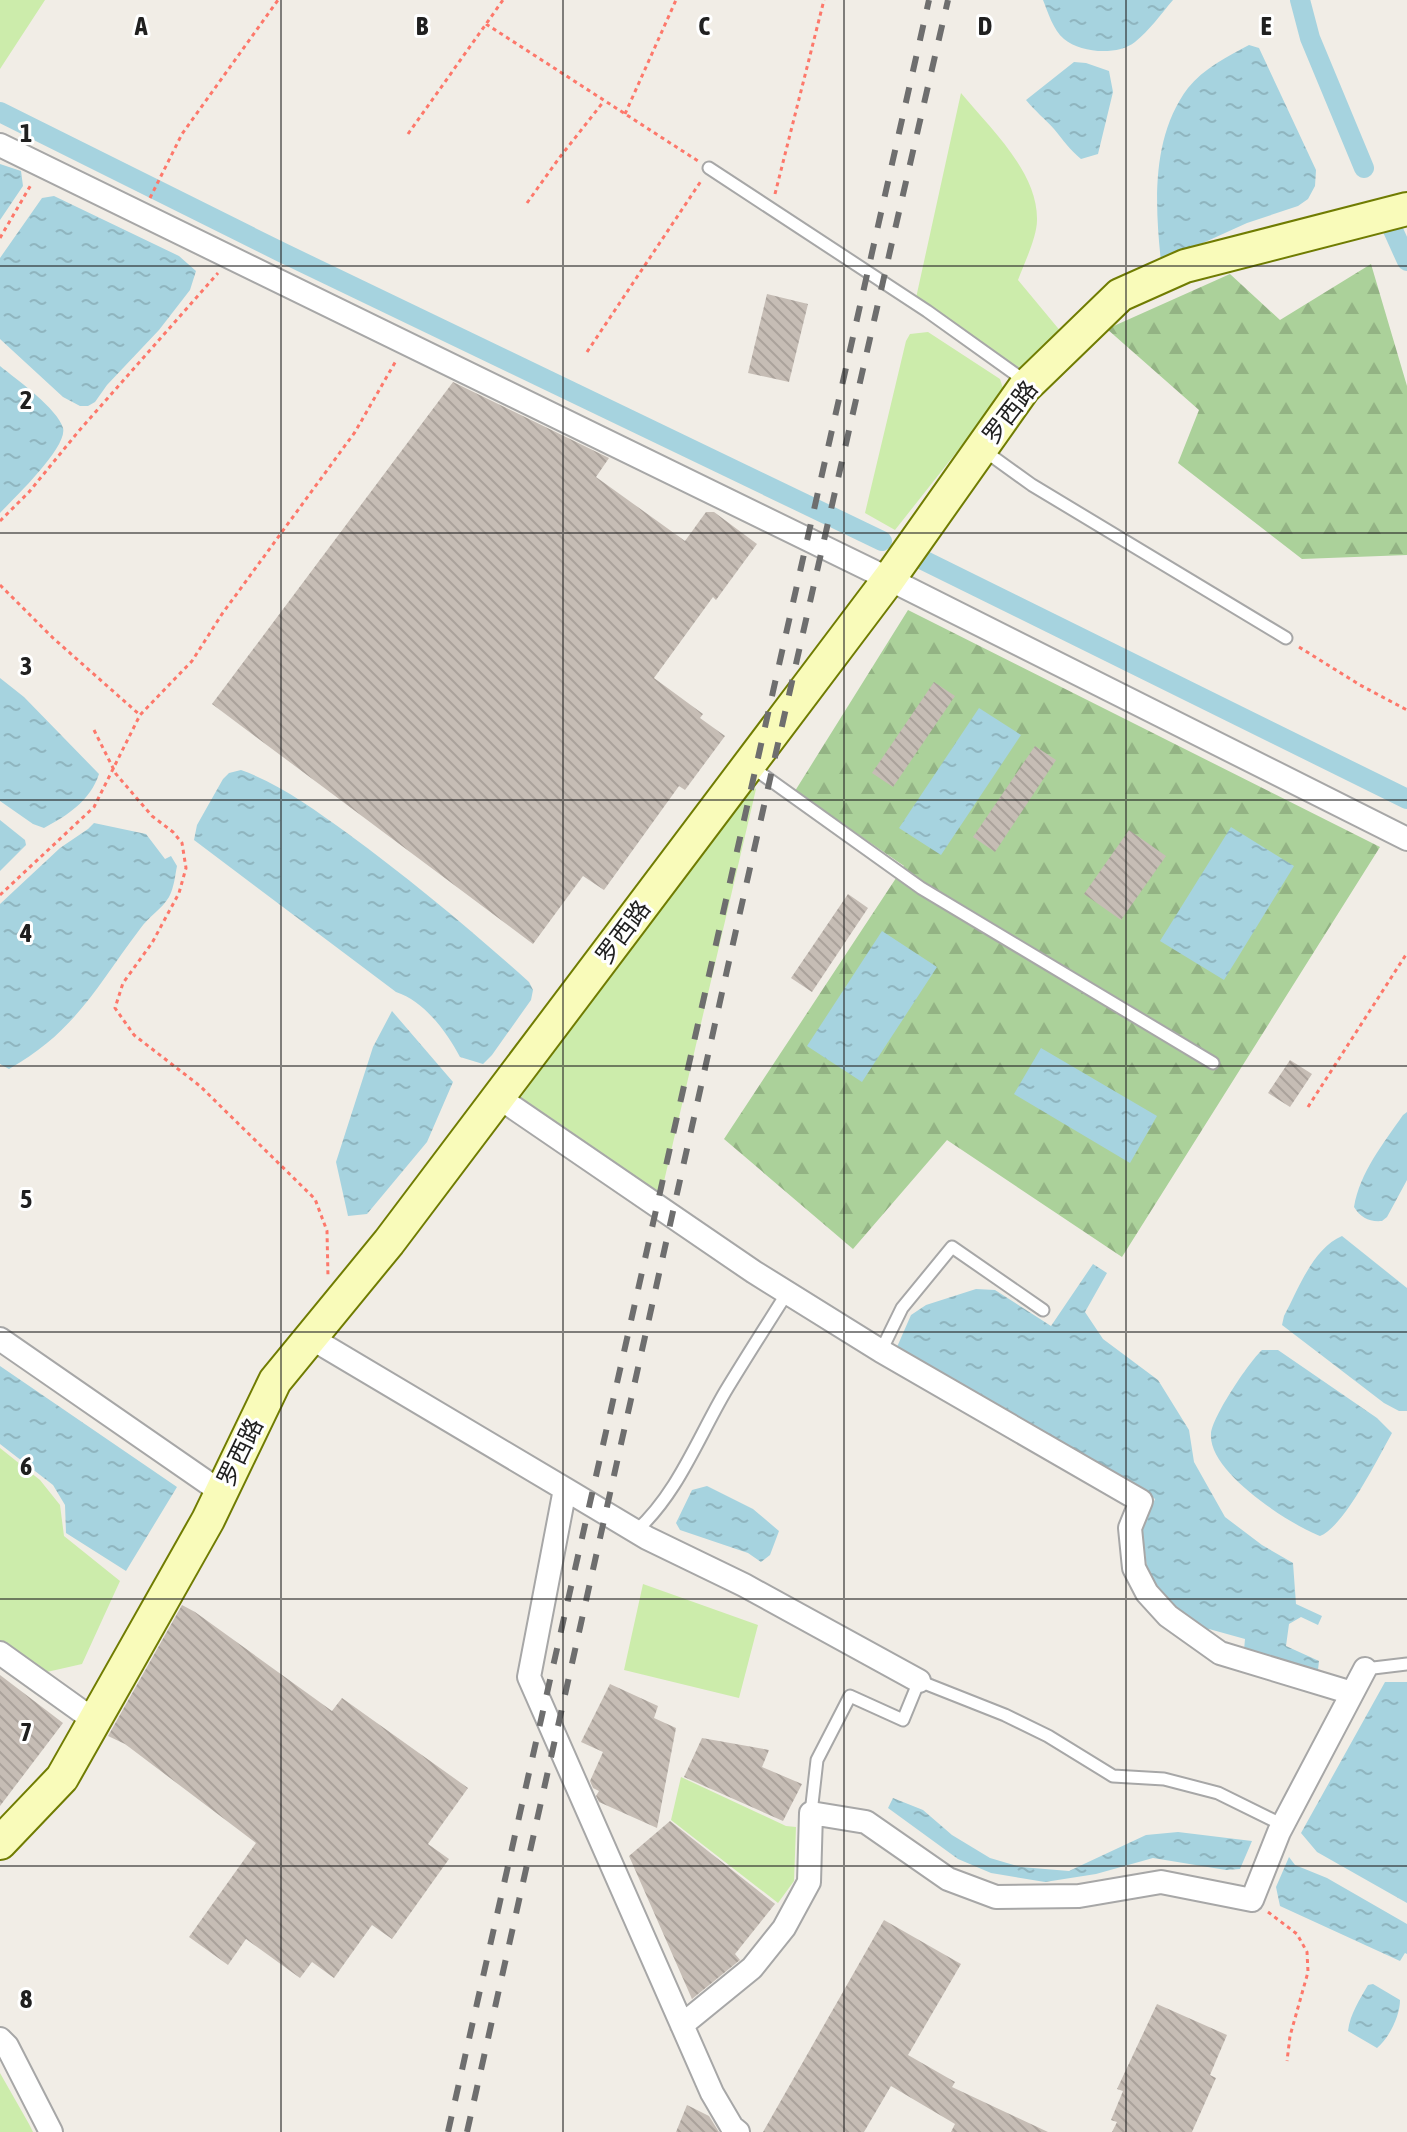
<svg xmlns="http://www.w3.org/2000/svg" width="1407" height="2132" viewBox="0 0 1407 2132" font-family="'Asap Condensed','Noto Sans SC',sans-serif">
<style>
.grass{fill:#ccecab}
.forest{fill:url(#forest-firs)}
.water{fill:url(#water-ripples)}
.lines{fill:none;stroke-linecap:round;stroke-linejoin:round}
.canal{stroke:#a6d3df;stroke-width:20}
.building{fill:url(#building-back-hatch)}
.lane-casing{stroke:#a7a7a7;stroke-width:15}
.street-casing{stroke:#a7a7a7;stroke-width:26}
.secondary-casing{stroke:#707c02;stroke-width:36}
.path{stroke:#fd786b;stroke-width:3;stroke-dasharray:4 4;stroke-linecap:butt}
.lane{stroke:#fff;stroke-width:11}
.street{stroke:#fff;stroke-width:22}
.secondary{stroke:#f9fbba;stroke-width:32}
.rail{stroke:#6e6e6e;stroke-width:6;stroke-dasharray:16 16;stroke-linecap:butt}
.grid{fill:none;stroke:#202020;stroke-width:2;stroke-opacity:0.55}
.labels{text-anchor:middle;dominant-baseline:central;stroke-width:6;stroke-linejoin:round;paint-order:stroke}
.street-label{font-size:24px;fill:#202020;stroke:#fff}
.grid-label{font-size:26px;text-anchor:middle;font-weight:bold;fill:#202020;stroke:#fff;stroke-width:6;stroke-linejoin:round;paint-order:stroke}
</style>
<defs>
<pattern id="forest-firs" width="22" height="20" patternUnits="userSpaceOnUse" patternTransform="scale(2)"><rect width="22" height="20" fill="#abd19a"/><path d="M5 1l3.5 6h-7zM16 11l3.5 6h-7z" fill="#93b384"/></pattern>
<pattern id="water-ripples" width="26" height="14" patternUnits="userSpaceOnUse" patternTransform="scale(2)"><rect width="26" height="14" fill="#a6d3df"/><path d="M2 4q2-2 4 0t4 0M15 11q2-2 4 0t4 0" fill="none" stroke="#8fb5bf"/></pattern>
<pattern id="building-back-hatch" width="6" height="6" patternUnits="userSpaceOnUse" patternTransform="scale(2)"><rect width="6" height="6" fill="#c6bdb5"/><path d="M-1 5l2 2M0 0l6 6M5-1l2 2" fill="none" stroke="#aaa29b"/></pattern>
</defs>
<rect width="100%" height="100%" fill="#f1ede6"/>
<path class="grass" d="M0 0H45L0 69Z
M961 93C990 128 1038 172 1037 220 1037 237 1024 264 1018 280L1062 333 1020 374 916 298Z
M928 332 1000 379 1004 392 895 530 865 513 906 341 910 334Z
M748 784 756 789 661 1194 519 1100Z
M0 1448 40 1480 60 1505 64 1536 120 1581 82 1664 38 1674 0 1646Z
M643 1584 758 1625 739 1698 624 1670Z
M681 1777 786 1826 796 1827 794 1881 778 1903 671 1820Z
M0 2073 29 2124 33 2132H0Z"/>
<path class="forest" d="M1371 264 1407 386V555L1302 559 1178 463 1199 410 1107 329 1230 274 1280 320Z
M908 610 1380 847 1122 1257 947 1140 853 1249 724 1139 904 866 795 791Z"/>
<path class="water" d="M1043 0H1173C1161 14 1149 31 1135 42 1117 56 1081 53 1064 39 1053 30 1048 12 1043 0Z
M1249 45 1259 48 1316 170 1315 186 1308 199 1298 206 1247 223 1161 262C1155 205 1151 137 1188 88 1203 69 1228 56 1249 45Z
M1074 62 1086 63 1109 71 1113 92 1098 154 1081 159C1070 150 1063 140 1054 129 1045 119 1035 111 1026 100Z
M0 164 21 171 23 186 0 220Z
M54 196 179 256 196 271 190 290 159 330 107 385 95 402 88 406H80L63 397 0 339V258L42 198Z
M0 366C16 379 58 409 63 428 68 447 13 499 0 513Z
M0 678 24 697 99 774C90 801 68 815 44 828L33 824 0 801Z
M979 708 1021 735 941 855 899 828Z
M241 770C280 784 314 809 347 833 410 879 470 929 529 982L533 990 531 1000 492 1055 483 1064 460 1057C447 1032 424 1001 396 992L194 840 197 825 223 779 229 773Z
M0 820 25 840 26 845 0 871Z
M94 823 146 834 165 859 171 856 177 866C175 876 174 888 169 897 162 909 148 917 140 929 96 987 76 1031 9 1069L0 1064V904L60 848 88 829Z
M1231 827 1294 866 1224 980 1160 941Z
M882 931 937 967 862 1082 807 1046Z
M392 1011 453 1082 427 1142 367 1214 348 1216 336 1162 373 1047Z
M1041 1048 1157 1116 1130 1163 1014 1094Z
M1407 1112V1180L1387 1217 1382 1221C1369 1222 1361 1218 1354 1207 1360 1172 1383 1144 1403 1115Z
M1342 1236 1407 1288V1411H1399L1384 1403 1282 1325 1284 1316C1298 1290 1313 1248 1342 1236Z
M1093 1264 1107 1273 1085 1312 1103 1339 1158 1380 1189 1430 1194 1462 1225 1517 1262 1545 1293 1563 1296 1604 1322 1616 1318 1625 1301 1617 1289 1624 1286 1646 1319 1661 1318 1670 1244 1650 1245 1639 1209 1629 1207 1635 1164 1598 1148 1575 1142 1530 1155 1499 1136 1484 900 1355 897 1347 911 1315 926 1305 976 1289 995 1290 1051 1326Z
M1262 1350H1278L1377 1418 1392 1433C1378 1458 1344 1527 1320 1536 1289 1524 1208 1472 1211 1434 1212 1417 1249 1362 1262 1350Z
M0 1366 177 1487 126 1571 66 1533 65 1505 53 1485 0 1444Z
M707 1486 753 1509 779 1531 770 1555 761 1562 748 1553 680 1530 676 1523 692 1490Z
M1385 1682H1407V1903L1317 1852 1301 1833Z
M893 1798 923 1810 952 1835 990 1858 1021 1867 1069 1871 1146 1835 1178 1832 1252 1841 1240 1869 1226 1870 1153 1858 1096 1874 1045 1882 991 1873 958 1859 888 1808Z
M1289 1857 1295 1865 1327 1878 1407 1924V1954L1405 1953 1400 1961 1280 1906 1276 1887Z
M1373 1984 1400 2000C1400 2016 1389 2038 1377 2048L1348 2031C1350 2014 1360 1999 1368 1985Z"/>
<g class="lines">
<path class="canal" d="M1300 0 1310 38 1364 168
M0 112 281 252 882 541
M1393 230 1407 261
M923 560 1407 799"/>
</g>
<path class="building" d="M767 294 808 304 789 382 748 373Z
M453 382 609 458 596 477 685 541 706 512H714L757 544 716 600 713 597 654 678 703 714 700 718 725 736 685 790 679 786 604 890 583 876 533 944 212 704Z
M934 682 955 696 893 787 872 773Z
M1035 746 1056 760 995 852 973 837Z
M1129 830 1166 856 1121 920 1084 894Z
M848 894 868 908 812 992 791 978Z
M1290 1060 1312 1074 1290 1107 1268 1093Z
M182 1605 195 1612 332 1711 342 1698 468 1788 428 1844 449 1859 392 1939 372 1925 334 1978 312 1962 300 1978 246 1939 228 1965 189 1937 256 1843 125 1744 108 1736Z
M0 1675 63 1723 0 1806Z
M610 1684 658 1706 654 1718 676 1728 657 1828 599 1802 596 1796 599 1791 593 1788 590 1781 603 1752 581 1742Z
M702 1738 769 1750 762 1767 802 1784 783 1821 684 1777Z
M670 1821 775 1904 735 1954 740 1960 692 1999 629 1856Z
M884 1920 961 1964 908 2055 955 2082 952 2087 1048 2132H951L955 2124 891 2086 864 2132H763Z
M1157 2004 1227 2035 1210 2075 1216 2078 1192 2132H1112L1117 2122 1111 2120 1123 2091 1117 2089Z
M687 2105 709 2116 719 2132H676Z"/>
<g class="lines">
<defs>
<path id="lane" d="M709 168 927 311 1025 381
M982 449 1032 485 1286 638
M749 765 921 888 1213 1063
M881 1351 902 1308 952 1247 1043 1310
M636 1531C677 1494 697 1440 725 1392 745 1359 766 1326 787 1293
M1365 1669 1407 1664
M811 1813 817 1760 850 1696 903 1720 919 1681 1005 1715 1048 1736 1113 1776 1164 1779 1218 1793 1283 1825"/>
<path id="street" d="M0 145 889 579 1407 839
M498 1097 754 1272 881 1351 1141 1501 1130 1528 1134 1568 1147 1593 1168 1616 1220 1653 1352 1693
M311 1338 565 1489 529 1677 712 2093 732 2127 738 2132
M0 1339 221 1492
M565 1489 647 1538 744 1585 919 1681
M0 1653 95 1721
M682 2025 752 1968 784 1928 809 1882 811 1813 866 1822 948 1879 996 1897 1079 1896 1161 1882 1252 1900 1279 1832 1365 1669
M0 2039 7 2046 51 2132"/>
<path id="secondary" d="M0 1843 62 1778 208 1520 275 1381 389 1242 889 579 1024 388 1120 295 1185 266 1407 209"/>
</defs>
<use href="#lane" class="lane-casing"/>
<use href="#street" class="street-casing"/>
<use href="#secondary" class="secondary-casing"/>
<path class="path" d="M486 24 698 161
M625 114 676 0
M408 134 503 0
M775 194 824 0
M150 198 182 134 278 0
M527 203 560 157 604 101
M0 238 32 183
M587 352 701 181
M0 521 29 492 78 432 218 273
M0 585 53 638 140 715
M1299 647 1360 685 1407 710
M94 730 116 774 152 816 173 832 182 843 186 868 179 893 152 943 123 983 115 1008 134 1035 200 1086 315 1199 327 1231 328 1277
M0 895 94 807 140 715 192 661 222 614 355 432 397 359
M1308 1107 1407 953
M1268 1912 1297 1934 1307 1952 1308 1972 1290 2036 1287 2061"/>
<use href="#lane" class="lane"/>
<use href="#street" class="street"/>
<use href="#secondary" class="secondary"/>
<path class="rail" d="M448 2132 929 0
M467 2132C627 1421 783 710 948 0"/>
</g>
<path class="grid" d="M281 0V2132M563 0V2132M844 0V2132M1126 0V2132M0 266H1407M0 533H1407M0 800H1407M0 1066H1407M0 1332H1407M0 1599H1407M0 1866H1407"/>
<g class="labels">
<g class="street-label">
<text transform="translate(1010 412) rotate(-52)">罗西路</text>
<text transform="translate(623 932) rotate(-53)">罗西路</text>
<text transform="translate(240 1452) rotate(-64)">罗西路</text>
</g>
</g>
<g class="grid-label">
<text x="141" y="35">A</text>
<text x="422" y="35">B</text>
<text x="704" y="35">C</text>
<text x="985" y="35">D</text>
<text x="1266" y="35">E</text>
<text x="26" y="142">1</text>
<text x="26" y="409">2</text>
<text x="26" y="675">3</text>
<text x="26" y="942">4</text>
<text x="26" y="1208">5</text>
<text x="26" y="1475">6</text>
<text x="26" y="1741">7</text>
<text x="26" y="2008">8</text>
</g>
</svg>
